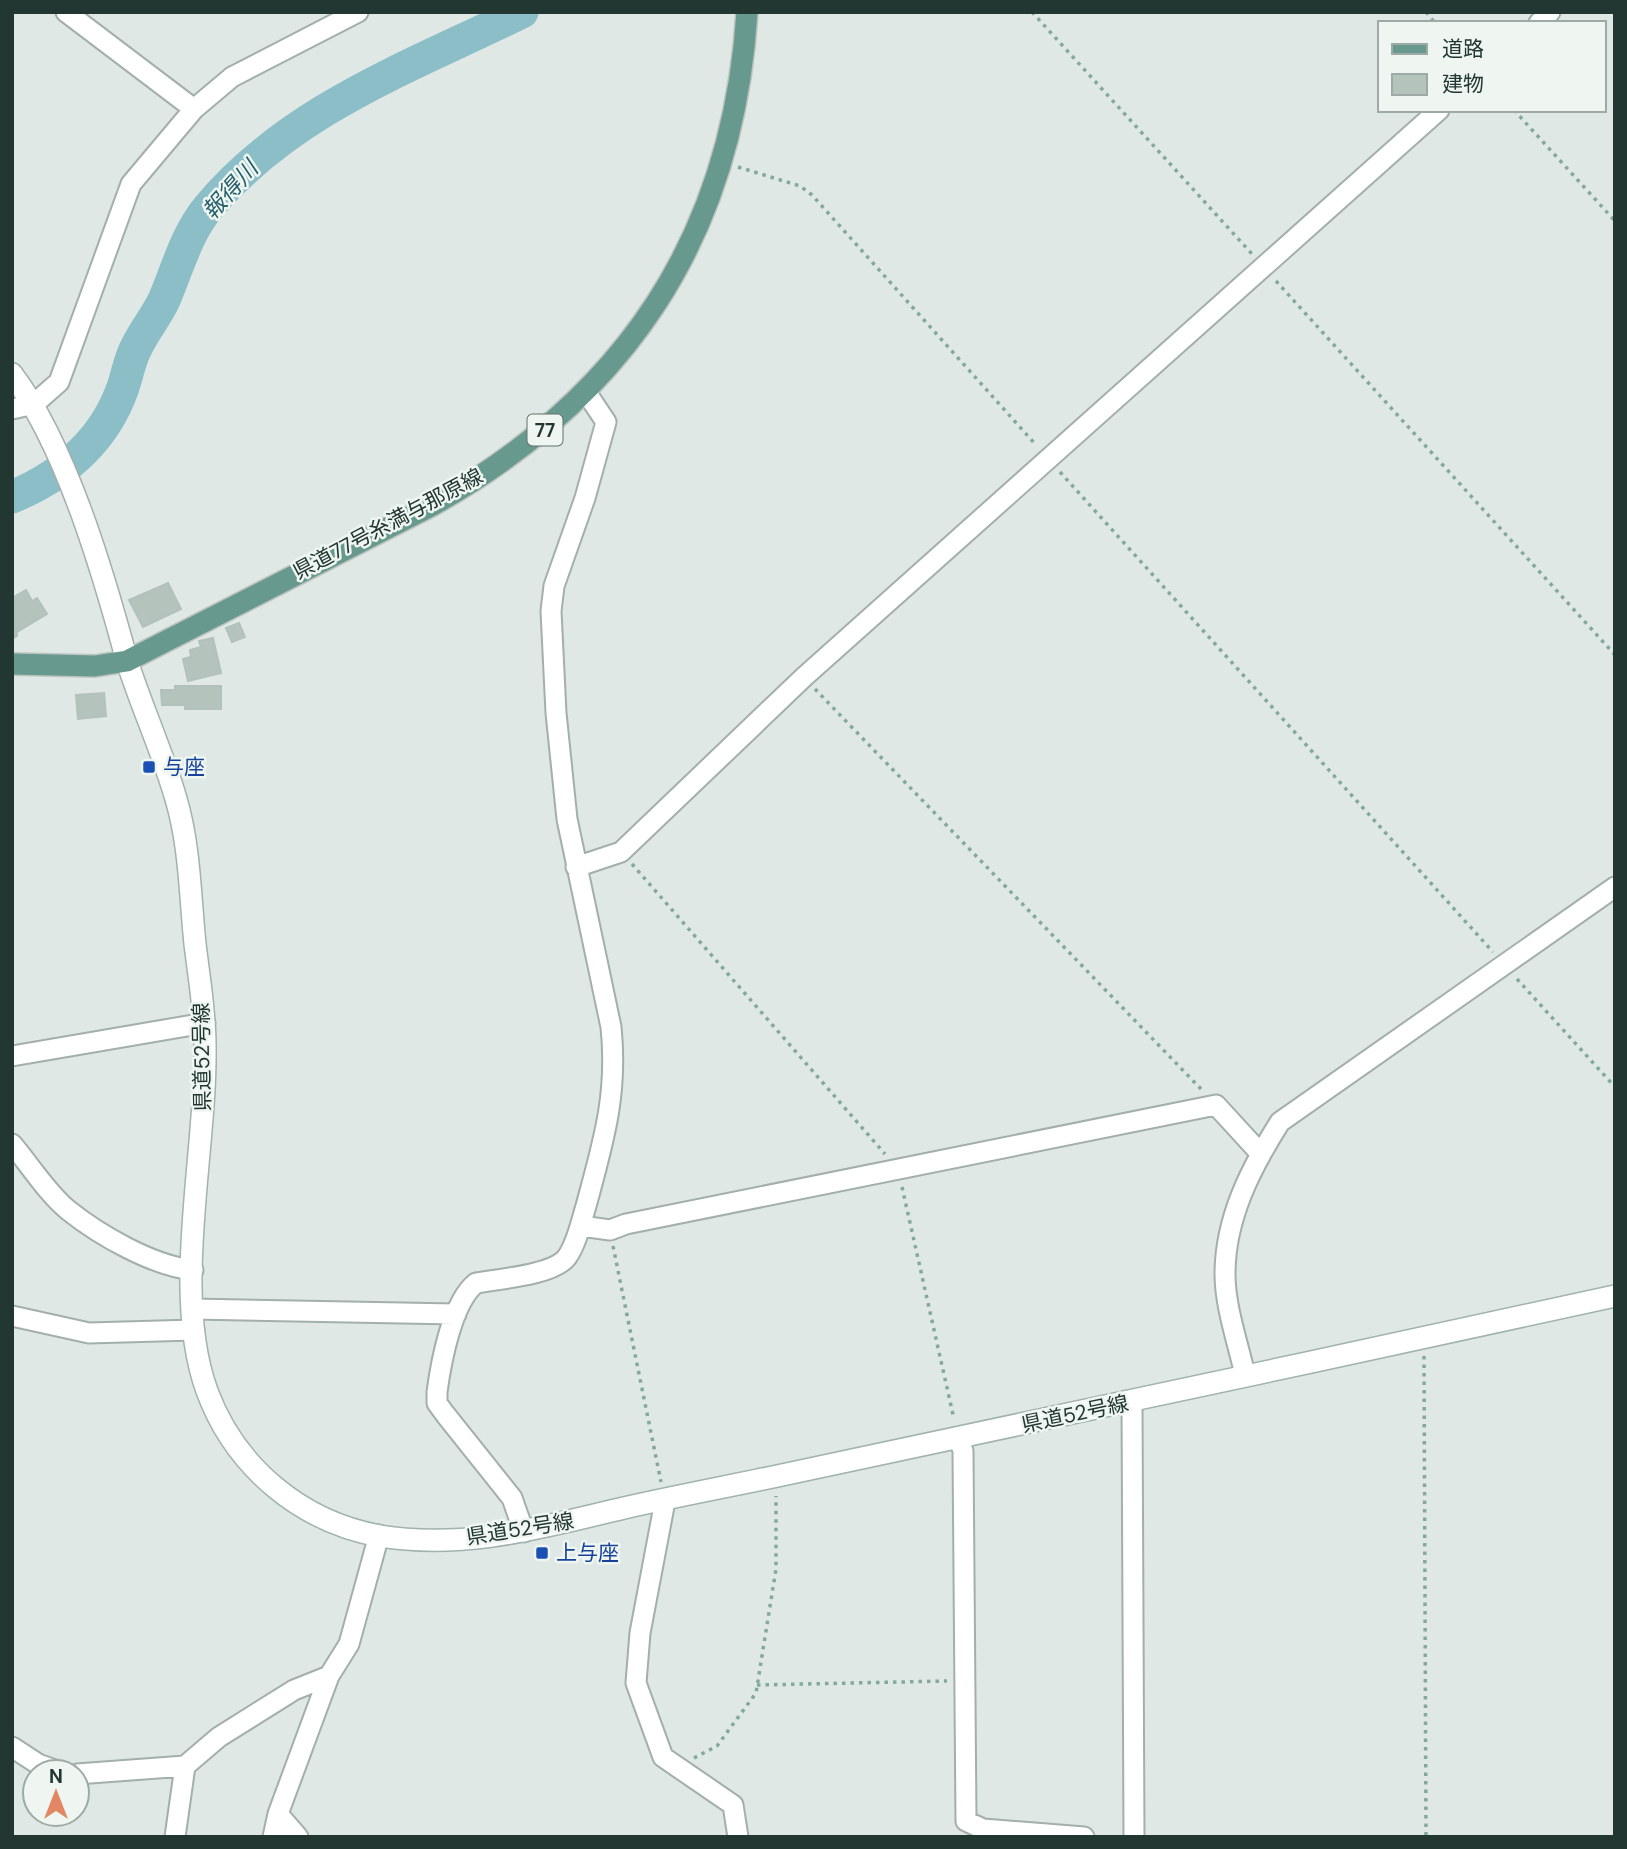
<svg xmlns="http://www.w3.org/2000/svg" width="1627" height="1849" viewBox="0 0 1627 1849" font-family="'DM Sans','Noto Sans JP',sans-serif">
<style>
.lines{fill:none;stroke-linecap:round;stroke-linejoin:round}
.river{stroke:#8cbec8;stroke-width:33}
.building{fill:#b5c3bd;stroke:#b2c1bb;stroke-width:2}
.minor-casing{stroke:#a3afab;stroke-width:23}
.tertiary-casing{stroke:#a3afab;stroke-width:24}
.secondary-casing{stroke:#a0b3ac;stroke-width:24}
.primary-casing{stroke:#bdc3c1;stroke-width:24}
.path{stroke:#83a99e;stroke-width:3.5;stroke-dasharray:3.5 5;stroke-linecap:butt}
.minor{stroke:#fff;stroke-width:19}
.tertiary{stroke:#fff;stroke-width:21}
.secondary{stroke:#fff;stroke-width:21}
.primary{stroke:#68998e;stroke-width:21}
.transit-dot{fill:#1a4fb4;stroke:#eff6f2;stroke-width:2.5}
.labels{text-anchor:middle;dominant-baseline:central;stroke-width:5;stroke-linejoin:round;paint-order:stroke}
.shield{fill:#eff6f2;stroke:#60706b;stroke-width:2}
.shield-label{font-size:19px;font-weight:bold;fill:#223731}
.street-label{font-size:21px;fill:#223731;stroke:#eff6f2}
.transit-label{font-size:21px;fill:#164399;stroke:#eff6f2;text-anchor:start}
.water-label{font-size:23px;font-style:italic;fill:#235e6b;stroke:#eff6f2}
</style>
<rect width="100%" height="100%" fill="#dfe8e5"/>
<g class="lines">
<path class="river" d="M12 497C62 476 103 442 122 390 127 377 129 362 135 350 143 332 156 317 164 300 177 270 186 235 207 209 289 110 410 67 522 12"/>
</g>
<path class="building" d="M168 583 181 609 143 627 129 600Z
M26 590 32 601 37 598 47 614 17 632V636L12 639V598Z
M239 623 245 637 232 642 226 628Z
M213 638 221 673 188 681 183 659 191 657 190 650 201 647 199 641Z
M175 686H221V709H185V705H162L161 690H175Z
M104 693 106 716 78 719 76 695Z"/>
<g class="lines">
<defs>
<path id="minor" d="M66 12 194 109
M1539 23 1550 12
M12 409 34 404 59 382 131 184 194 109 232 77 358 12
M576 867 621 852 804 677 1439 110
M12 1056 205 1023
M12 1144C30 1165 47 1193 68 1210 99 1235 153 1266 193 1270
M581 1226 610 1230 626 1224 1216 1105 1260 1153
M193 1309 456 1314
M12 1316 89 1333 194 1330
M1245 1375C1238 1343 1225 1307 1225 1274 1225 1218 1251 1168 1280 1122L1615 887
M1132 1402 1134 1837
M959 1439 963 1451 966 1821 983 1829 1084 1837
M665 1501 640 1633 636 1683 663 1757 733 1805 738 1837
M524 1532 512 1498 445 1414 437 1403V1392C441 1362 452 1302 476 1283 498 1279 554 1275 567 1257 577 1243 581 1222 586 1206 603 1143 618 1095 611 1027L567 819 556 713 551 611 554 586 585 498 606 422 586 392
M12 1747 38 1764 61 1772
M77 1774 185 1766 219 1737 294 1690 329 1676
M175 1837 185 1766
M273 1837 278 1814
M298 1837 278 1814 329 1676 349 1644 379 1535"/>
<path id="tertiary" d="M12 374C66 445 104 575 127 661"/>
<path id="secondary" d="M127 661C142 708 163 753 176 799 190 846 190 896 195 944 199 978 205 1011 205 1045 207 1151 171 1292 207 1391 235 1467 301 1522 380 1536 465 1550 543 1527 624 1508 672 1497 720 1488 768 1478 1050 1418 1333 1358 1615 1296"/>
<path id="primary" d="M12 664 95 666 127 661 431 506C626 397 733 236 747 12"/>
</defs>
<use href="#minor" class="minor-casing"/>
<use href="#tertiary" class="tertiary-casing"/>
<use href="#secondary" class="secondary-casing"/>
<use href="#primary" class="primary-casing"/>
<path class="path" d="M1032 12 1252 254
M1426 12 1435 23
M1514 110 1615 221
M738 167 800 186 812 195 1036 445
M1276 281 1615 655
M1060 472 1493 952
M815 689 1201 1089
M632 864 885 1154
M1517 979 1615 1087
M902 1187 954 1419
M613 1246 661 1482
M1424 1356 1426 1837
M757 1685 947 1681
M694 1758 717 1746 756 1693 776 1569V1496"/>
<use href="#minor" class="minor"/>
<use href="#tertiary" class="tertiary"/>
<use href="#secondary" class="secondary"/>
<use href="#primary" class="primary"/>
</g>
<g class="transit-dot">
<rect x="142" y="760" width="14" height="14" rx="3.5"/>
<rect x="535" y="1546" width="14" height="14" rx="3.5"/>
</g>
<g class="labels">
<rect class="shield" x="527.5" y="414.5" width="35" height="31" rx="5"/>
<g class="shield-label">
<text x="545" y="430">77</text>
</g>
<g class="street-label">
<text transform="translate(388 524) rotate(-28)">県道77号糸満与那原線</text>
<text transform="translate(202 1057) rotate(-91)">県道52号線</text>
<text transform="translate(1075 1414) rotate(-12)">県道52号線</text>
<text transform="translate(520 1529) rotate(-9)">県道52号線</text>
</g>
<g class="transit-label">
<text x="163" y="767">与座</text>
<text x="556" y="1553">上与座</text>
</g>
<g class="water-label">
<text transform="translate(230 190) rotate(-48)">報得川</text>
</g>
</g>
<rect width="1627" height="1849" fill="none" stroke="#223731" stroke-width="28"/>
<rect x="1378" y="21" width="228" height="91" fill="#eff6f2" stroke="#9daaa5" stroke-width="2"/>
<rect x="1392" y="44" width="35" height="10" fill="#68998e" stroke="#9daaa5" stroke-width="2"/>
<text x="1442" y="56" font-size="21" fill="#223731">道路</text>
<rect x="1392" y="74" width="35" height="21" fill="#b5c3bd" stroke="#9daaa5" stroke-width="2"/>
<text x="1442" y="91" font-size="21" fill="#223731">建物</text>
<g transform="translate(56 1793)"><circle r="33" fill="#eff6f2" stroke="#9daaa5" stroke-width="2"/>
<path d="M0-5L12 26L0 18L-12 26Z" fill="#e28664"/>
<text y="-10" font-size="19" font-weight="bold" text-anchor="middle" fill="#223731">N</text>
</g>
</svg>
